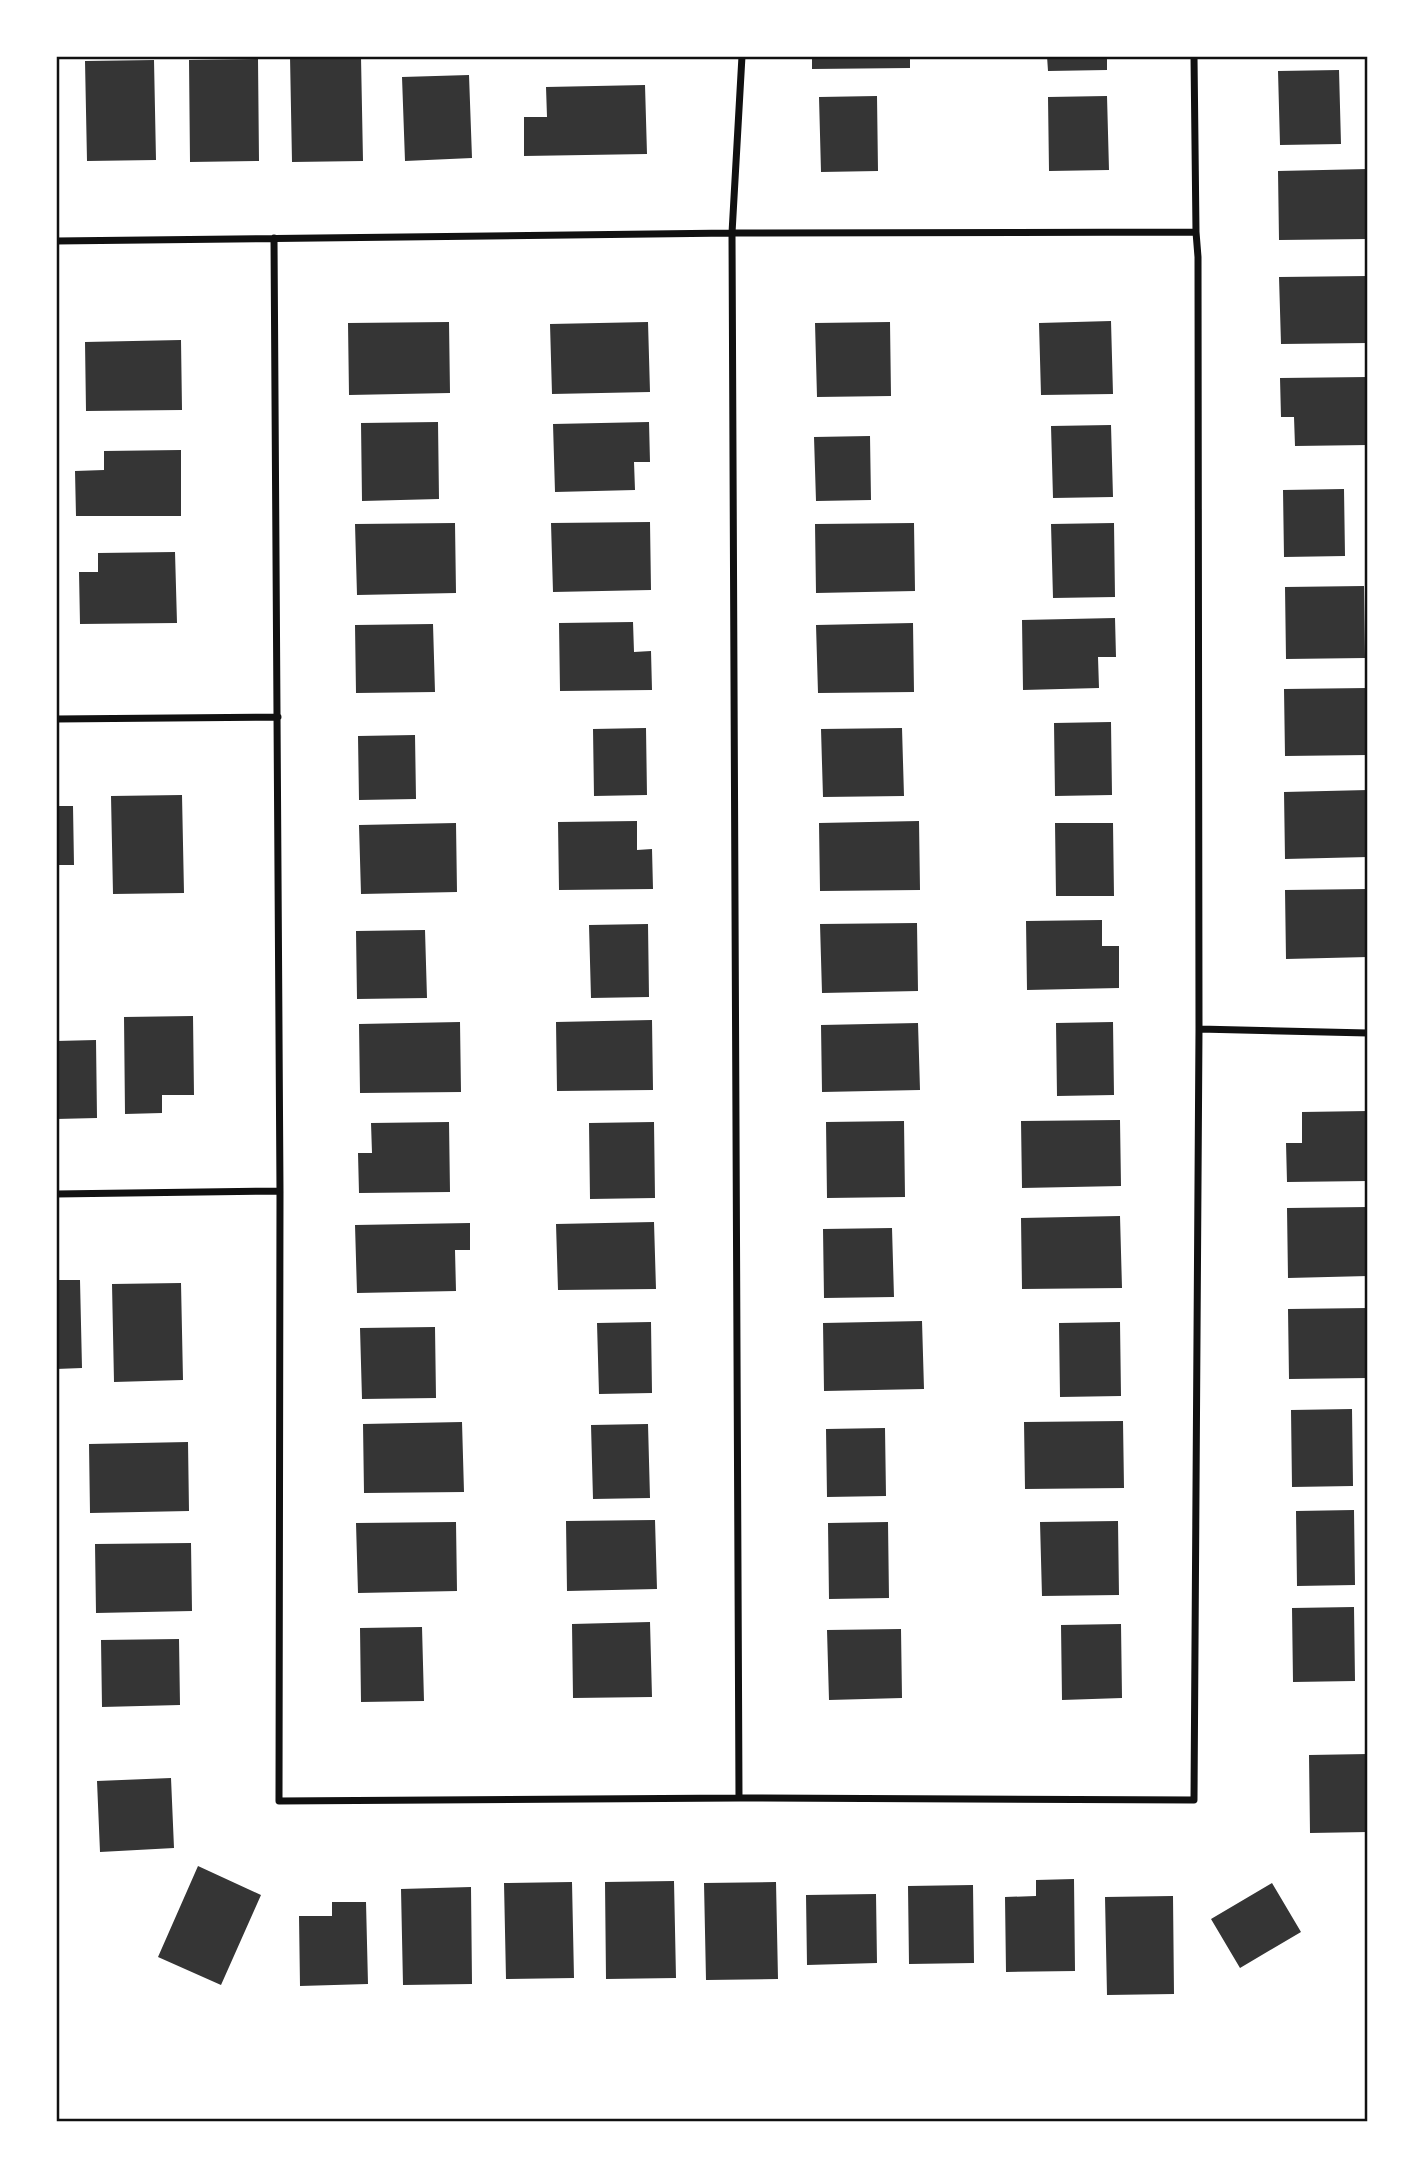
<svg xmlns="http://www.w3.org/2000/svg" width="1424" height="2178" viewBox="0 0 1424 2178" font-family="Bitter,serif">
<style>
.building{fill:#353535}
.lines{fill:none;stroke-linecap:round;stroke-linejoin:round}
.minor{stroke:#111;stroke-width:7}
.neatline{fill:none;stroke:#111;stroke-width:2.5}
</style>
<rect width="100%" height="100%" fill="#fff"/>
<path class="building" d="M290 56 361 57 363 161 292 162Z
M812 56H910V68L812 69Z
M1047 56H1107V70L1048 71Z
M258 59 259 161 190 162 189 60Z
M154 60 156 160 87 161 85 61Z
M1339 70 1341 144 1280 145 1278 71Z
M469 75 472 158 405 161 402 77Z
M645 85 647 154 524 156V117H547L546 87Z
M877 96 878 171 821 172 819 97Z
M1107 96 1109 170 1049 171 1048 97Z
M1368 169V239L1279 240 1278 171Z
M1368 276V343L1281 344 1279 277Z
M1111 321 1113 394 1041 395 1039 323Z
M449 322 450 393 349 395 348 323Z
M648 322 650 392 552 394 550 324Z
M890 322 891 396 817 397 815 323Z
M181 340 182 410 86 411 85 342Z
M1368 377V445L1295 446 1294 417H1281L1280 378Z
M438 422 439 499 362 501 361 423Z
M649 422 650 462H634L635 490 555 492 553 424Z
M1111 425 1113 497 1053 498 1051 426Z
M870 436 871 500 816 501 814 437Z
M181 450V516H76L75 471 104 470V451Z
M1344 489 1345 556 1284 557 1283 490Z
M650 522 651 590 553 592 551 523Z
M455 523 456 593 357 595 355 524Z
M914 523 915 591 816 593 815 524Z
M1114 523 1115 597 1053 598 1051 524Z
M175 552 177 623 80 624 79 572H98V553Z
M1364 586 1365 658 1286 659 1285 587Z
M1115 618 1116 657H1098L1099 688 1023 690 1022 620Z
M633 622 634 652 651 651 652 690 560 691 559 623Z
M913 623 914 692 818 693 816 625Z
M433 624 435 692 356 693 355 625Z
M1368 688V755L1285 756 1284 689Z
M1111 722 1112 795 1055 796 1054 723Z
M646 728 647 795 594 796 593 729Z
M902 728 904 796 823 797 821 729Z
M415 735 416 799 359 800 358 736Z
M1368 790V857L1285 859 1284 792Z
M182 795 184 893 113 894 111 796Z
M56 806H73L74 865H56Z
M637 821V850L652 849 653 889 559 890 558 822Z
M919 821 920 890 820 891 819 823Z
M456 823 457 892 361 894 359 825Z
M1055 823H1113L1114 896H1056Z
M1368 889V957L1286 959 1285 890Z
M1102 920V946H1119V988L1027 990 1026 921Z
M917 923 918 991 822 993 820 924Z
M648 924 649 997 591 998 589 925Z
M425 930 427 998 357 999 356 931Z
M193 1016 194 1095H162V1113L125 1114 124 1017Z
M652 1020 653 1090 557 1091 556 1022Z
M460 1022 461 1092 360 1093 359 1024Z
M1113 1022 1114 1095 1057 1096 1056 1023Z
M918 1023 920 1090 822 1092 821 1025Z
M96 1040 97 1118 56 1119V1041Z
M1368 1111V1181L1287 1182 1286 1143H1302V1112Z
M1120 1120 1121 1186 1022 1188 1021 1121Z
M904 1121 905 1197 827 1198 826 1122Z
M449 1122 450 1192 359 1193 358 1153H372L371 1123Z
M654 1122 655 1198 590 1199 589 1123Z
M1368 1207V1276L1288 1278 1287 1208Z
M1120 1216 1122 1288 1022 1289 1021 1218Z
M654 1222 656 1289 558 1290 556 1224Z
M470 1223V1250H455L456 1291 357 1293 355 1225Z
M892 1228 894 1297 824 1298 823 1229Z
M56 1280H80L82 1368 56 1369Z
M181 1283 183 1380 114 1382 112 1284Z
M1368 1308V1378L1289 1379 1288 1309Z
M922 1321 924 1389 824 1391 823 1323Z
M651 1322 652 1393 599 1394 597 1323Z
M1120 1322 1121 1396 1060 1397 1059 1323Z
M435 1327 436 1398 362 1399 360 1328Z
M1352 1409 1353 1486 1292 1487 1291 1410Z
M1123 1421 1124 1488 1025 1489 1024 1422Z
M462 1422 464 1492 364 1493 363 1424Z
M648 1424 650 1498 593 1499 591 1425Z
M885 1428 886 1496 827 1497 826 1429Z
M188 1442 189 1511 90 1513 89 1444Z
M1354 1510 1355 1585 1297 1586 1296 1511Z
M655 1520 657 1589 567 1591 566 1521Z
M1118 1521 1119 1595 1042 1596 1040 1522Z
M456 1522 457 1591 358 1593 356 1523Z
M888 1522 889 1598 829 1599 828 1523Z
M191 1543 192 1611 96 1613 95 1544Z
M1354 1607 1355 1681 1293 1682 1292 1608Z
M650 1622 652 1697 573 1698 572 1624Z
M1121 1624 1122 1698 1062 1700 1061 1625Z
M422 1627 424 1701 361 1702 360 1628Z
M901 1629 902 1698 829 1700 827 1630Z
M179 1639 180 1705 102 1707 101 1640Z
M1368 1754V1832L1310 1833 1309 1755Z
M171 1778 174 1848 100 1852 97 1781Z
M198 1866 261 1895 221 1985 158 1957Z
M1074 1879 1075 1971 1006 1972 1005 1897 1036 1896V1880Z
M674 1881 676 1978 606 1979 605 1882Z
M572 1882 574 1978 506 1979 504 1883Z
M776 1882 778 1979 706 1980 704 1883Z
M1272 1883 1301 1932 1240 1968 1211 1919Z
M973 1885 974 1963 909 1964 908 1886Z
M471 1887 472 1984 403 1985 401 1889Z
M876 1894 877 1963 807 1965 806 1895Z
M1173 1896 1174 1994 1107 1995 1105 1897Z
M332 1902H366L368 1984 300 1986 299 1916H332Z"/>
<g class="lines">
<path class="minor" d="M274 238 280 1191 279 1801 739 1798 1194 1800 1199 1029 1198 257 1196 232 1194 56
M56 241 732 233 1196 232
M56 719 278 717
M1199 1029 1368 1033
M56 1194 280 1191
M739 1798 732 233 742 56"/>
</g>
<rect width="1424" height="2178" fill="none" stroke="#ffffff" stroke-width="116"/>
<rect x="58" y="58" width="1308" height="2062" class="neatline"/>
</svg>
